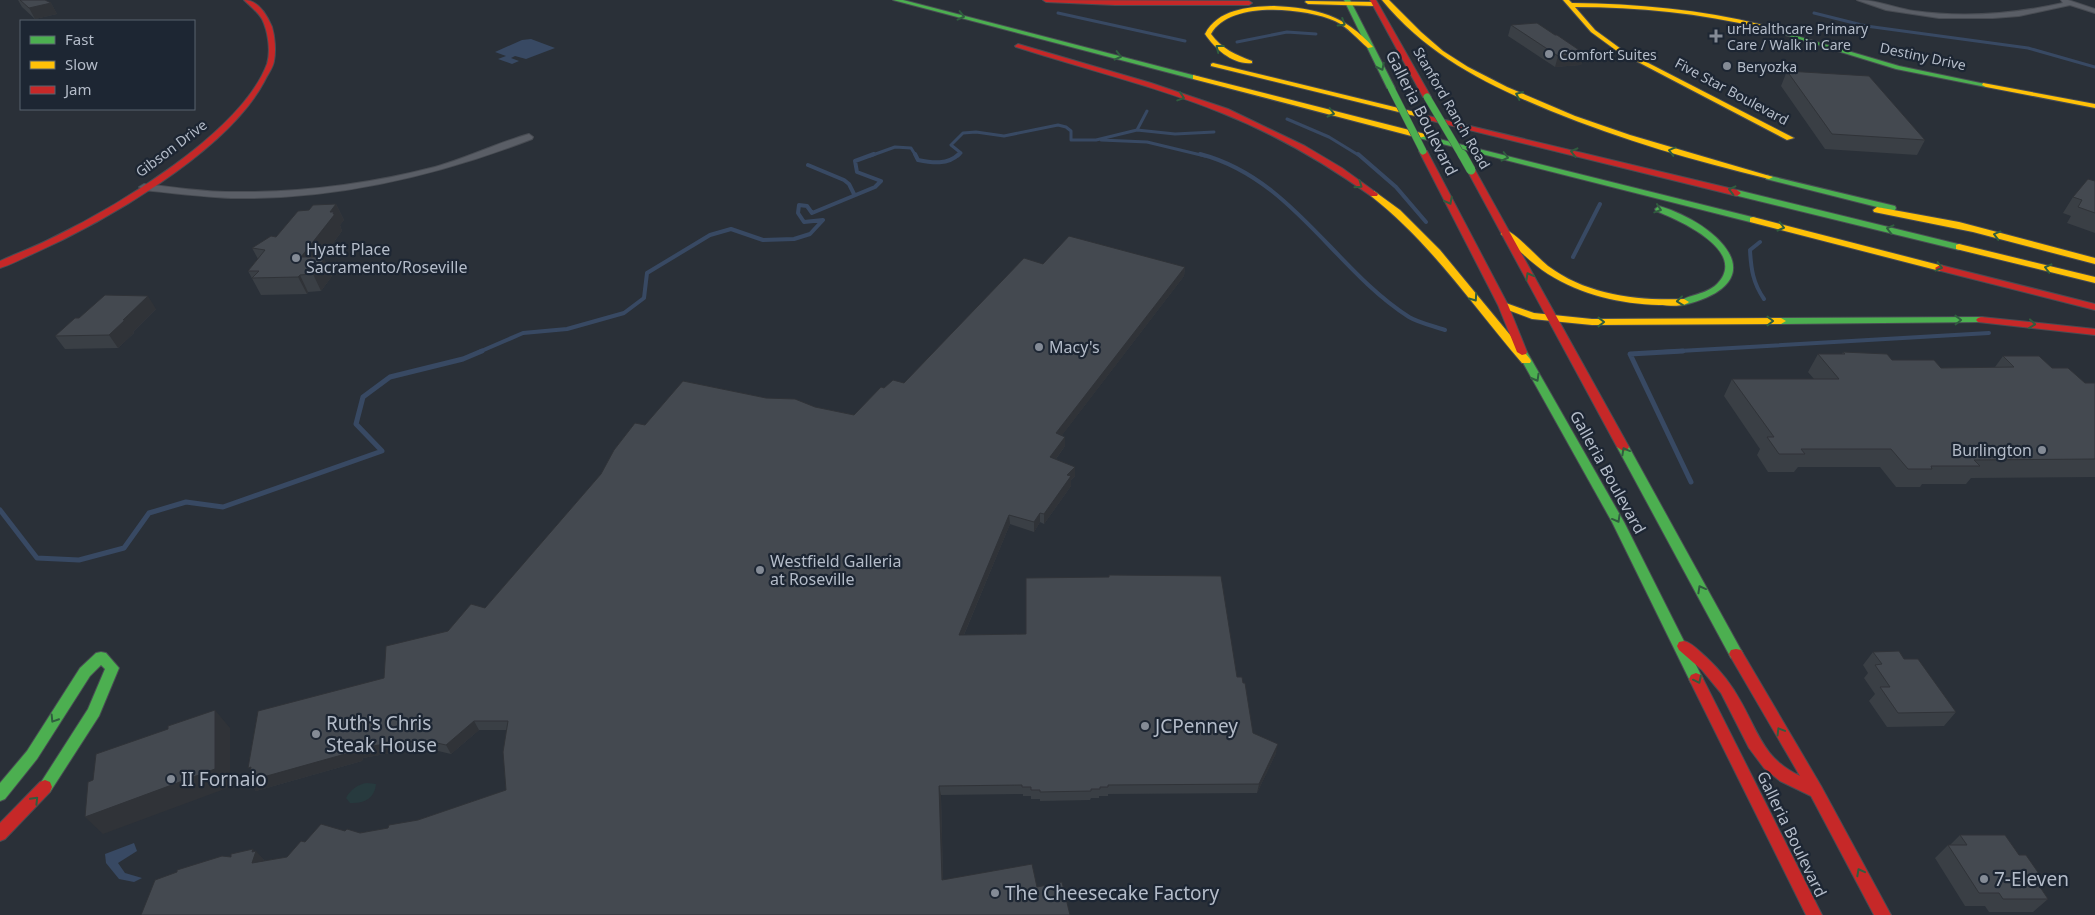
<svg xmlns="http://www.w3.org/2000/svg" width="2095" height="915" viewBox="0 0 2095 915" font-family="'Noto Sans',sans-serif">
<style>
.green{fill:#273a3e}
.water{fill:#384963}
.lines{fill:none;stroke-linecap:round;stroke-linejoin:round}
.stream-far2{stroke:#384963;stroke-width:3}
.stream-far1{stroke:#384963;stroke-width:4}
.stream{stroke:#384963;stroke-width:5}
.street-casing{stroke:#484c53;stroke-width:2}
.fast-casing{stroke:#484c53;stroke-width:2}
.slow-casing{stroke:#484c53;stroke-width:2}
.jam-casing{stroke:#484c53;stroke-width:2}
.street{fill:#5a5e66;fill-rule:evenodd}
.fast{fill:#4caf50;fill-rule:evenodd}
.slow{fill:#ffc107;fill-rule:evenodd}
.jam{fill:#c62828;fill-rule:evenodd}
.fast-bridge-far1-casing{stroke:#484c53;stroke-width:8;stroke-linecap:butt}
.fast-bridge-casing{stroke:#484c53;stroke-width:10;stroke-linecap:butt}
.fast-bridge-far1{stroke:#4caf50;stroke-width:7}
.fast-bridge{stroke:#4caf50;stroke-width:9}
.wall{fill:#3a3f45}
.shaded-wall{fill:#303338}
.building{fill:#444950;stroke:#303338}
.oneway{stroke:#305d3f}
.poi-dot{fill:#848b96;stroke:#1d2633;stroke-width:2}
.labels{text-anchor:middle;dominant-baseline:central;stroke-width:4.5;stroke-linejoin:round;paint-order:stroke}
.far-poi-label{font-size:14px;fill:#b4bcc9;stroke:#1d2633;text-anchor:start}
.far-street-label{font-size:14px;fill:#b4bcc9;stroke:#1d2633}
.street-label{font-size:16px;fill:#b4bcc9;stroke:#1d2633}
.poi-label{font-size:16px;fill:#b4bcc9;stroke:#1d2633;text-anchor:start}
.near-poi-label{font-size:19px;fill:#b4bcc9;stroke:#1d2633;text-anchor:start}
</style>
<rect width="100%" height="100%" fill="#2a3038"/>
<path class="green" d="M367 783 376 784C375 798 364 804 350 803L346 798C350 790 358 784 367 783Z"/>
<path class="water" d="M531 39 555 48 526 59 515 56 511 58 519 61 512 64 498 59 506 56 495 52 522 40Z
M134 843 137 851 118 863 125 873 142 878 134 882 119 879 106 863 105 854Z"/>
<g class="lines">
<path class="stream-far2" d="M1058 13 1185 41
M1814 13 1866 26 2028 48 2095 67
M1237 42 1287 32 1316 34
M1287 119 1329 137 1360 156
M1137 130 1175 134 1214 132
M1101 140 1147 142 1205 156
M870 156 895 147 911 148 916 156
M958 156 961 153 951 145 963 133 976 132 1004 136 1058 125 1066 127 1071 131V140H1096L1137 130 1147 111"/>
<path class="stream-far1" d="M915 154 918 160C932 163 948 165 959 154
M1200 154C1292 178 1334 269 1409 317 1419 323 1434 326 1445 330
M1358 154 1396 187 1426 222
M808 165 844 180 849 184 854 194
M1760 242 1750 250C1751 269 1753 283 1764 299
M1573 257 1600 204
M479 352 523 333 567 329 624 313 644 298 647 273 710 235 731 229 763 240 794 239 810 234 823 220 804 222 798 213 799 205 807 206 812 213 875 187 881 181 857 172 855 161 874 154
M1662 352 1989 333"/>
<path class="stream" d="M1683 351 1630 354 1691 482
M0 510 37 558 79 560 124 548 149 513 186 502 223 507 382 451 356 424 363 397 390 377 463 359 482 351"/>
<defs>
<path id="street" d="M1857 0C1877 0 1895 8 1914 11 1964 18 2014 14 2063 3L2061 0H2068L2095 9V13L2070 5 2019 16 1993 18H1939L1886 10Z
M529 134 533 137 532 139C436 176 335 200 231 198 202 197 173 193 144 190L139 187 144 184C173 187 202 192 231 192 300 193 369 184 435 167 467 158 497 143 529 134Z"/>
<path id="fast" d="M893 0H903L1200 77 1193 79Z
M1344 0H1350L1395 88 1394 90 1387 88Z
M1759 25 1899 66 1990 85 1986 87 1896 69 1759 27Z
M1419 134 1756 218 1757 220 1756 222H1750L1419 138Z
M1766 175 1895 206 1896 208 1895 210H1889L1766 179Z
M1737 190 1962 245 1963 247 1959 250 1734 195V191Z
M1659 206C1717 223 1779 281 1684 305L1679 302C1689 294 1706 295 1717 284 1749 251 1679 220 1656 211L1655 209Z
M1981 317 1984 318 1986 320 1984 322 1781 324 1776 321 1781 318Z
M1522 349 1527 352 1624 522 1703 679 1701 683 1696 685 1691 683 1612 522 1517 352Z
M1623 443 1629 447 1741 650 1743 654 1741 658 1736 659 1731 658 1617 447Z
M101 652 106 653 119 668 99 716 50 792 45 794 40 792 38 787 88 709 105 669 101 665 90 676 37 759 5 799 0 801V783L27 751 80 668 96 653Z"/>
<path id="slow" d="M1382 0H1389L1421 32 1443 51 1468 67 1507 87 1575 116 1630 135 1773 177 1769 179C1695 161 1622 140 1551 111 1487 85 1427 55 1382 0Z
M1563 0H1569L1572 3C1637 4 1700 9 1763 25V27L1761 28C1700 13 1639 7 1575 7L1595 30 1621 49 1794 138 1787 140 1617 51 1591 32Z
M1306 1 1375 2 1378 4 1375 6 1308 4 1305 2Z
M1274 6C1316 8 1345 15 1373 47L1368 48C1357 39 1348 27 1335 21 1305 8 1230 0 1211 34 1222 49 1236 55 1252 61V63C1233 65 1215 49 1205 34 1218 9 1248 7 1274 6Z
M1213 63 1419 113 1423 115 1419 117 1211 66V64Z
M1193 75 1425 134 1426 136 1419 138 1193 79Z
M1983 83 2095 104V108L1986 87 1982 85Z
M1374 191 1400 210 1440 250 1530 359 1531 361 1530 363H1522C1473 306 1431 243 1371 196V192Z
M1877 207 1959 222 2095 258V264L1973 232 1874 212 1873 210Z
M1753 217 1943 266 1945 268 1940 271 1750 222V218Z
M1504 229C1516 233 1537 257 1548 266 1587 295 1637 301 1684 299L1689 302C1682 308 1668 305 1659 305 1621 304 1581 295 1548 274 1531 263 1516 247 1501 234V230Z
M1959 244 2095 277V283L1956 249V245Z
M1503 302 1534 313 1592 319 1781 318 1786 321 1781 324 1592 325 1532 319 1500 307V303Z"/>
<path id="jam" d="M244 0C258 0 267 15 272 27 275 37 276 51 274 61 273 68 267 75 264 82 226 153 101 224 28 256 19 260 10 265 0 268V261C17 253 35 247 52 238 116 207 241 133 267 64 271 51 268 31 262 19 257 11 250 6 244 0Z
M1043 0 1249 1 1252 3 1249 5H1115L1046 2Z
M1370 0H1376L1431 97 1430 99 1423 97Z
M1018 44 1151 83 1228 109 1305 146 1342 168 1378 194 1377 196H1371C1325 163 1275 134 1222 113 1155 86 1084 69 1016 47L1015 46Z
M1416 113 1737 190 1741 193 1737 196 1416 117Z
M1420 149 1427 151 1508 305 1527 352 1526 354 1522 355 1517 352 1498 305 1419 151Z
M1468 168 1475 170 1629 447 1627 450 1623 451 1617 447 1467 170Z
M1940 265 2095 304V310L1937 270 1935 268Z
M1981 317 2095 329V335L1978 322 1976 320 1978 318Z
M1684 641C1692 643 1699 651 1706 657 1720 670 1732 685 1741 702 1759 734 1764 759 1800 776L1729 654 1731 650 1736 649 1741 650 1821 786 1891 915H1874L1811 796 1780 781 1764 768 1749 748 1721 693 1702 670 1679 650 1677 646 1679 642Z
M1696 673 1701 675 1822 915H1806L1689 679 1691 675Z
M45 780 50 782 52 787 50 792 5 839 0 841V823L40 782Z"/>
</defs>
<use href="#street" class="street-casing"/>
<use href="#fast" class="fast-casing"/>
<use href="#slow" class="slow-casing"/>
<use href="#jam" class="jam-casing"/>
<use href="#street" class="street"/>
<use href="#fast" class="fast"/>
<use href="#slow" class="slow"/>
<use href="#jam" class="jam"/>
<defs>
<path id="fast-bridge-far1" d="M1391 88 1423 151
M1427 97 1462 156"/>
<path id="fast-bridge" d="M1462 154 1471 170"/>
</defs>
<use href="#fast-bridge-far1" class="fast-bridge-far1-casing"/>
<use href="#fast-bridge" class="fast-bridge-casing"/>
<use href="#fast-bridge-far1" class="fast-bridge-far1"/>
<use href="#fast-bridge" class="fast-bridge"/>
</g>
<path class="wall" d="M18 0H45L51 3 57 14 35 19 22 7Z
M1511 25 1555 35 1585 54 1581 65 1555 67 1508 36Z
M1787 71 1925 140 1917 155 1825 149 1781 86Z
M2095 181V233L2067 223 2071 216 2063 213 2073 197Z
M336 204 344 220 340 225 342 231 321 259H324L332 276 321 291 308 292 307 294 261 295 248 271 258 259 252 248 276 237 309 210Z
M1043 264 1185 267 1184 276 1062 435 1065 446 1056 459 1075 476 1071 480V486L1044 524 1040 522 1034 532 1010 524 964 635 1237 677 1253 733 1276 753 1257 793 1108 794V796H1099V798H1091L1090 800 1040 801V799H1031V796H1023V794L941 795 943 879 1037 887 141 915 231 857 254 851 264 860V861L287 857 305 842 345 831 360 833 388 828 418 820 506 790V730H479L451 754 434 750 402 751 363 758 362 761 256 791 249 781 384 678 448 631 485 608 645 425 815 407 854 415 884 388 904 383Z
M156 309 133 332 134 333 118 348 65 349 55 336 79 318Z
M1843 352 1941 368 1995 367 2003 356 2052 368 2085 383H2095V477L1971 478 1966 484H1922L1920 487H1896L1880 467H1798L1794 472H1768L1757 455 1760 449 1724 396 1732 379H1814L1808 372 1818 354H1842Z
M1873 652 1904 659 1956 712 1944 726 1887 727 1869 701 1875 694 1864 678 1868 673 1863 665Z
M1960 835 2019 855 2042 878 2037 882 2048 899 2033 912H1989L1985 906H1965L1935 858 1948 845H1950Z"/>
<path class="shaded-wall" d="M51 3 57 14 35 19 29 8Z
M1585 54 1581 65 1555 67 1558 56Z
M336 204 344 220 340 225 342 231 320 260 324 259 332 276 321 291 313 274 301 257 330 212Z
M1185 267 1184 276 1056 443V433Z
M300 275 308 292 307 294 298 277Z
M148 296 156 309 133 332 134 333 118 348 109 335 123 320Z
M1065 437V446L1050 467V457Z
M1075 467V476L1071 480V486L1044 524V514L1067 475Z
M1040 513V522L1034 532V522Z
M1009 515 1010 524 960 644 959 635Z
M215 710 230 728V787L103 834 85 817Z
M474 721 479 730 451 754 446 745Z
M396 742 402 751 363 758 362 761 256 791 249 781 356 749Z
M1278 744 1276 753 1257 793 1259 784Z
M939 786 941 795 943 888 942 880Z
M253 849 255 852 256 851 264 860 260 872 252 863Z"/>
<path class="building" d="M20 0H45L51 3 29 8Z
M1537 23 1555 35H1557L1585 54 1558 56 1511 25Z
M1787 71 1869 76 1925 140 1832 134Z
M2088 179 2095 181V213L2078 207 2082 200 2073 197Z
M336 204 330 212H334L333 214H335L301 257H319L317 259H324L313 274 300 275 298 277 252 278 259 271H248L265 250 252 248 271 236 276 237 298 211 309 210 313 205Z
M1069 236 1185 267 1056 433 1065 437 1050 457 1075 467 1067 475 1071 476 1044 514 1040 513 1034 522 1009 515 959 635 1026 634V578L1109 577V575L1221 576 1237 677H1242L1243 683H1245L1253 733 1278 744 1259 784 1108 785V787H1100V789H1091V791L1040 792V790H1031V787H1022V785L939 786 942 880 1032 864 1037 887 1062 882 1070 915H141L155 880 177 872V870L222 856 231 857V854L253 849 252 852 256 851 252 863 287 857 301 841 305 842 321 824 345 831 347 829 360 833 388 828 389 825 418 820 506 790 503 752 508 721H474L446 745 428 741 396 742 356 749V751L249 781 251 767 248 768 258 711 384 678 386 646 448 631 471 604 485 608 601 474 614 450 635 423 645 425 683 381 766 398 795 399 815 407 854 415 881 387 884 388 893 380 904 383 1024 258 1043 264Z
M105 295 148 296 123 320H125L109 335 55 336 75 318H79Z
M1843 352 1887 354 1892 360H1934L1941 368 2014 367 2003 356H2039L2052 368H2068L2085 383H2095V459L1974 460 1980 466H1931L1932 469H1908L1891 449H1801L1805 454H1779L1767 437H1774L1732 379H1839L1818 354H1845Z
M1899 651 1904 659H1918L1956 712 1898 713 1880 687H1890L1875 665 1882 664 1873 652Z
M215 710V769L85 817 88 782 93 780 96 754 168 729V726Z
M1960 835H2005L2019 855H2026L2042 878H2034L2048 899H2003L1999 893H1979L1948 845H1967Z"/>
<defs><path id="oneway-chevron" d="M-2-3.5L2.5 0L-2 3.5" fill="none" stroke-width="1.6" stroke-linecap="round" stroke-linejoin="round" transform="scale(1.25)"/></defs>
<g class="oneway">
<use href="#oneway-chevron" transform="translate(961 16) rotate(14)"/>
<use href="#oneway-chevron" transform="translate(1342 23) rotate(32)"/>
<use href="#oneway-chevron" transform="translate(1219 48) rotate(-142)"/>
<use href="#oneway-chevron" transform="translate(1118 56) rotate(14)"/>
<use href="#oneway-chevron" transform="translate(1381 67) rotate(63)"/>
<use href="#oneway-chevron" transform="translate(1519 95) rotate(-155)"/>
<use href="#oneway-chevron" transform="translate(1181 97) rotate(18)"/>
<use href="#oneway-chevron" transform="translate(1331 113) rotate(14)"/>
<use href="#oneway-chevron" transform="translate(1672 151) rotate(-165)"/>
<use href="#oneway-chevron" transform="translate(1574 152) rotate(-166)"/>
<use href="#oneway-chevron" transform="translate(1505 157) rotate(14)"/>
<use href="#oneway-chevron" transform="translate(1359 185) rotate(35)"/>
<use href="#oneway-chevron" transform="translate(1732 190) rotate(-166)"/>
<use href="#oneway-chevron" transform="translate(1449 201) rotate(62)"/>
<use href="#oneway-chevron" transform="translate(1658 209) rotate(18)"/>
<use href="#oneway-chevron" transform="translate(1781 227) rotate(14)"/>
<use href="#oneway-chevron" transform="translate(1890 229) rotate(-166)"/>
<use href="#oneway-chevron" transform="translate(1997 235) rotate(-165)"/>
<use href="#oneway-chevron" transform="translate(1939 267) rotate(14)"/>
<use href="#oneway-chevron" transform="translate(2048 268) rotate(-166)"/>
<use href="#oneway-chevron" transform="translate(1529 276) rotate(-119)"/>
<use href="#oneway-chevron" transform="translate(1474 298) rotate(55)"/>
<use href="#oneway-chevron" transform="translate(1680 301) rotate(174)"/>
<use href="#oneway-chevron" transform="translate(1958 320) rotate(-1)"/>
<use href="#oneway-chevron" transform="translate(1770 321)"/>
<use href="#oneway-chevron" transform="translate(1601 322)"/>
<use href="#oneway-chevron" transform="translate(2032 324) rotate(6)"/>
<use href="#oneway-chevron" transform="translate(1536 378) rotate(60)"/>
<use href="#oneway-chevron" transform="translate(1625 451) rotate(-119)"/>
<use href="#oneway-chevron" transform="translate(1617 519) rotate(61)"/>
<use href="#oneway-chevron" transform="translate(1701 589) rotate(-119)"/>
<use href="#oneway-chevron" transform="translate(1698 680) rotate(64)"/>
<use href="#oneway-chevron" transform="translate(54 719) rotate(122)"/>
<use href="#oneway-chevron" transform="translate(1780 731) rotate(-121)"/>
<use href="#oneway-chevron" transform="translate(35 800) rotate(-46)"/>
<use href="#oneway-chevron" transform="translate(1860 872) rotate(-118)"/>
</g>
<g class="poi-dot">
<path d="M1713.5 28.5h5v5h5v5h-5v5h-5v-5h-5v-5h5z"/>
<circle cx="1549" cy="54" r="5"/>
<circle cx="1727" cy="66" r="5"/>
<circle cx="296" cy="258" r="5"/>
<circle cx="1039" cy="347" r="5"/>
<circle cx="2042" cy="450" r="5"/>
<circle cx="760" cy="570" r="5"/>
<circle cx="1145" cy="726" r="5"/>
<circle cx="316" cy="734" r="5"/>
<circle cx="171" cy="779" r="5"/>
<circle cx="1984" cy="879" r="5"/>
<circle cx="995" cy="893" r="5"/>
</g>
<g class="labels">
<g class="far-poi-label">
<text x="1727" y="28">urHealthcare Primary<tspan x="1727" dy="16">Care / Walk in Care</tspan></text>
<text x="1559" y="54">Comfort Suites</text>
<text x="1737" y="66">Beryozka</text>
</g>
<g class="far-street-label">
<text transform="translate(1923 56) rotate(12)">Destiny Drive</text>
<text transform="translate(1732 91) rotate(28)">Five Star Boulevard</text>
<text transform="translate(1452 108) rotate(60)">Stanford Ranch Road</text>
<text transform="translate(171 148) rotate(-37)">Gibson Drive</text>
</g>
<g class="street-label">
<text transform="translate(1422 113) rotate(63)">Galleria Boulevard</text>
<text transform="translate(1608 472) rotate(61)">Galleria Boulevard</text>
<text transform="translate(1792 834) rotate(64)">Galleria Boulevard</text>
</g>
<g class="poi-label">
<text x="306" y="249">Hyatt Place<tspan x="306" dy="18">Sacramento/Roseville</tspan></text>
<text x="1049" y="347">Macy's</text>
<text x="2032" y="450" text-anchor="end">Burlington</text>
<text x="770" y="561">Westfield Galleria<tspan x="770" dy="18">at Roseville</tspan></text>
</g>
<g class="near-poi-label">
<text x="326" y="723">Ruth's Chris<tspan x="326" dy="22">Steak House</tspan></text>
<text x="1155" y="726">JCPenney</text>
<text x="181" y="779">II Fornaio</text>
<text x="1994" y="879">7-Eleven</text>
<text x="1005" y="893">The Cheesecake Factory</text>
</g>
</g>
<rect x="20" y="20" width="175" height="90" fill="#1d2633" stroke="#59626f"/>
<rect x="30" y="36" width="25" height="8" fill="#4caf50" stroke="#59626f"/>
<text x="65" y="45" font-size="15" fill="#b4bcc9">Fast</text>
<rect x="30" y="61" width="25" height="8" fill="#ffc107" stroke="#59626f"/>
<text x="65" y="70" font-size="15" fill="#b4bcc9">Slow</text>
<rect x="30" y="86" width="25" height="8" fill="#c62828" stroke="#59626f"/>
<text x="65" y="95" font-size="15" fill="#b4bcc9">Jam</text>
</svg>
